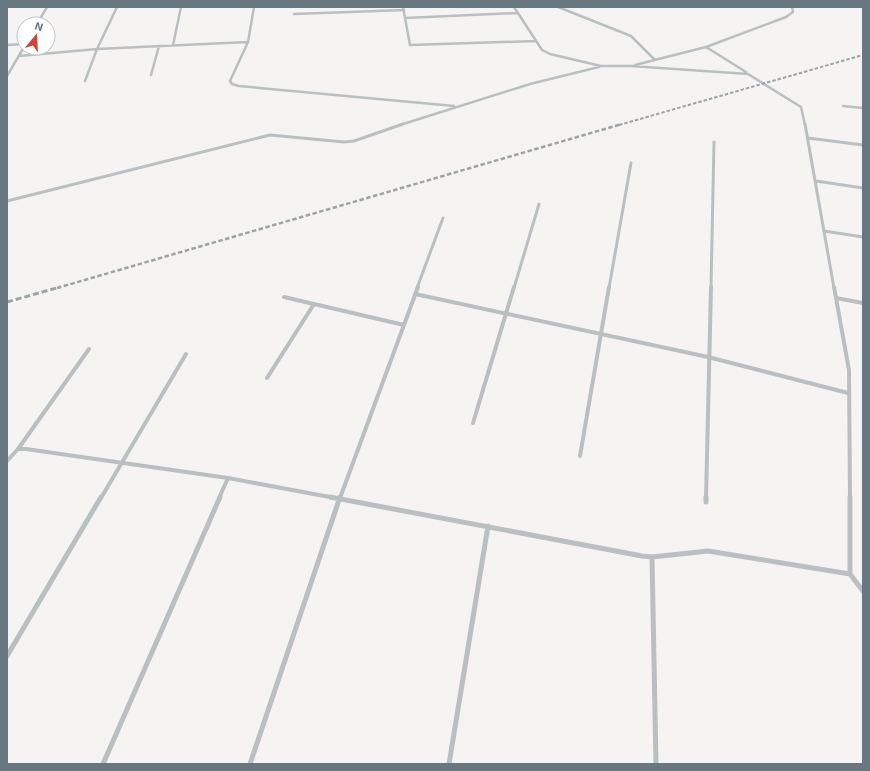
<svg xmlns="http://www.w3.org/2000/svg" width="870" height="771" viewBox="0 0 870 771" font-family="'Exo 2',sans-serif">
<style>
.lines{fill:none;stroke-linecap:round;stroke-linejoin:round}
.minor-far3{stroke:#babfc1;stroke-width:2.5}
.minor-far2{stroke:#babfc1;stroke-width:3}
.minor-far1{stroke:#babfc1;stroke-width:4}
.minor{stroke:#babfc1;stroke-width:5}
.rail-far2{stroke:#9ca4a7;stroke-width:2;stroke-dasharray:3.5 2;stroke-linecap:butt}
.rail-far1{stroke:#9ca4a7;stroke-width:2.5;stroke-dasharray:4.5 2.5;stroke-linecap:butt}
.rail{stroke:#9ca4a7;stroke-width:3;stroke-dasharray:6 3;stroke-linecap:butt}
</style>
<rect width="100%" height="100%" fill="#f5f4f2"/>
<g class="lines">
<path class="minor-far3" d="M254 7 248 42 230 81 232 84 239 86 454 106
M403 7 410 45 536 41
M514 7 542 50 550 54 601 66H631L748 74 801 107 805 125
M558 7 631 36 655 60
M294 14 404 10
M405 18 518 13
M37 24 47 7
M7 45 24 44
M173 45 181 7
M706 47 746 72
M19 56 97 49 248 42
M635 65 706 47 786 17 793 12 792 7
M151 75 159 46
M7 76 24 47
M85 81 97 49 117 7
M843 106 863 108
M400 125 530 84 599 67"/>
<path class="minor-far2" d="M805 124 834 288
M808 138 863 145
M816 181 863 188
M7 201 270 135 344 142 354 141 403 124
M824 231 863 237
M417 288 443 218
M514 288 539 204
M609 288 631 163
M711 288 714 142"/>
<path class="minor-far1" d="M834 287 849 370 850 498
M415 294 708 357 848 393
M284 297 404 325
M836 298 863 303
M267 378 314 304
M473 423 514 287
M18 449 89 349
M580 456 609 287
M7 461 18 449H26L228 478 335 498
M101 498 186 354
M219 498 228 478
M340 498 418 287
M706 498 711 287"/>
<path class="minor" d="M330 497 642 556 652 557 708 551 850 574
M850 497V574L863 591
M706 502V497
M652 557 656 764
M7 656 101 497
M103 764 220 497
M250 764 340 497
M449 764 488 526"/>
<path class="rail-far2" d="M619 125 863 55"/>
<path class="rail-far1" d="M57 288 622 124"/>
<path class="rail" d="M7 302 60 287"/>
</g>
<rect width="870" height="771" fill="none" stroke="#677880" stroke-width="16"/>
<g transform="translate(36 36) rotate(18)"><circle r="19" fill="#ffffff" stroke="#c2c9cc"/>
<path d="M0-3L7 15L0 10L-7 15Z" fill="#d14336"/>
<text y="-6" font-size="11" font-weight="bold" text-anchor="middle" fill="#677880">N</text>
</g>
</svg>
